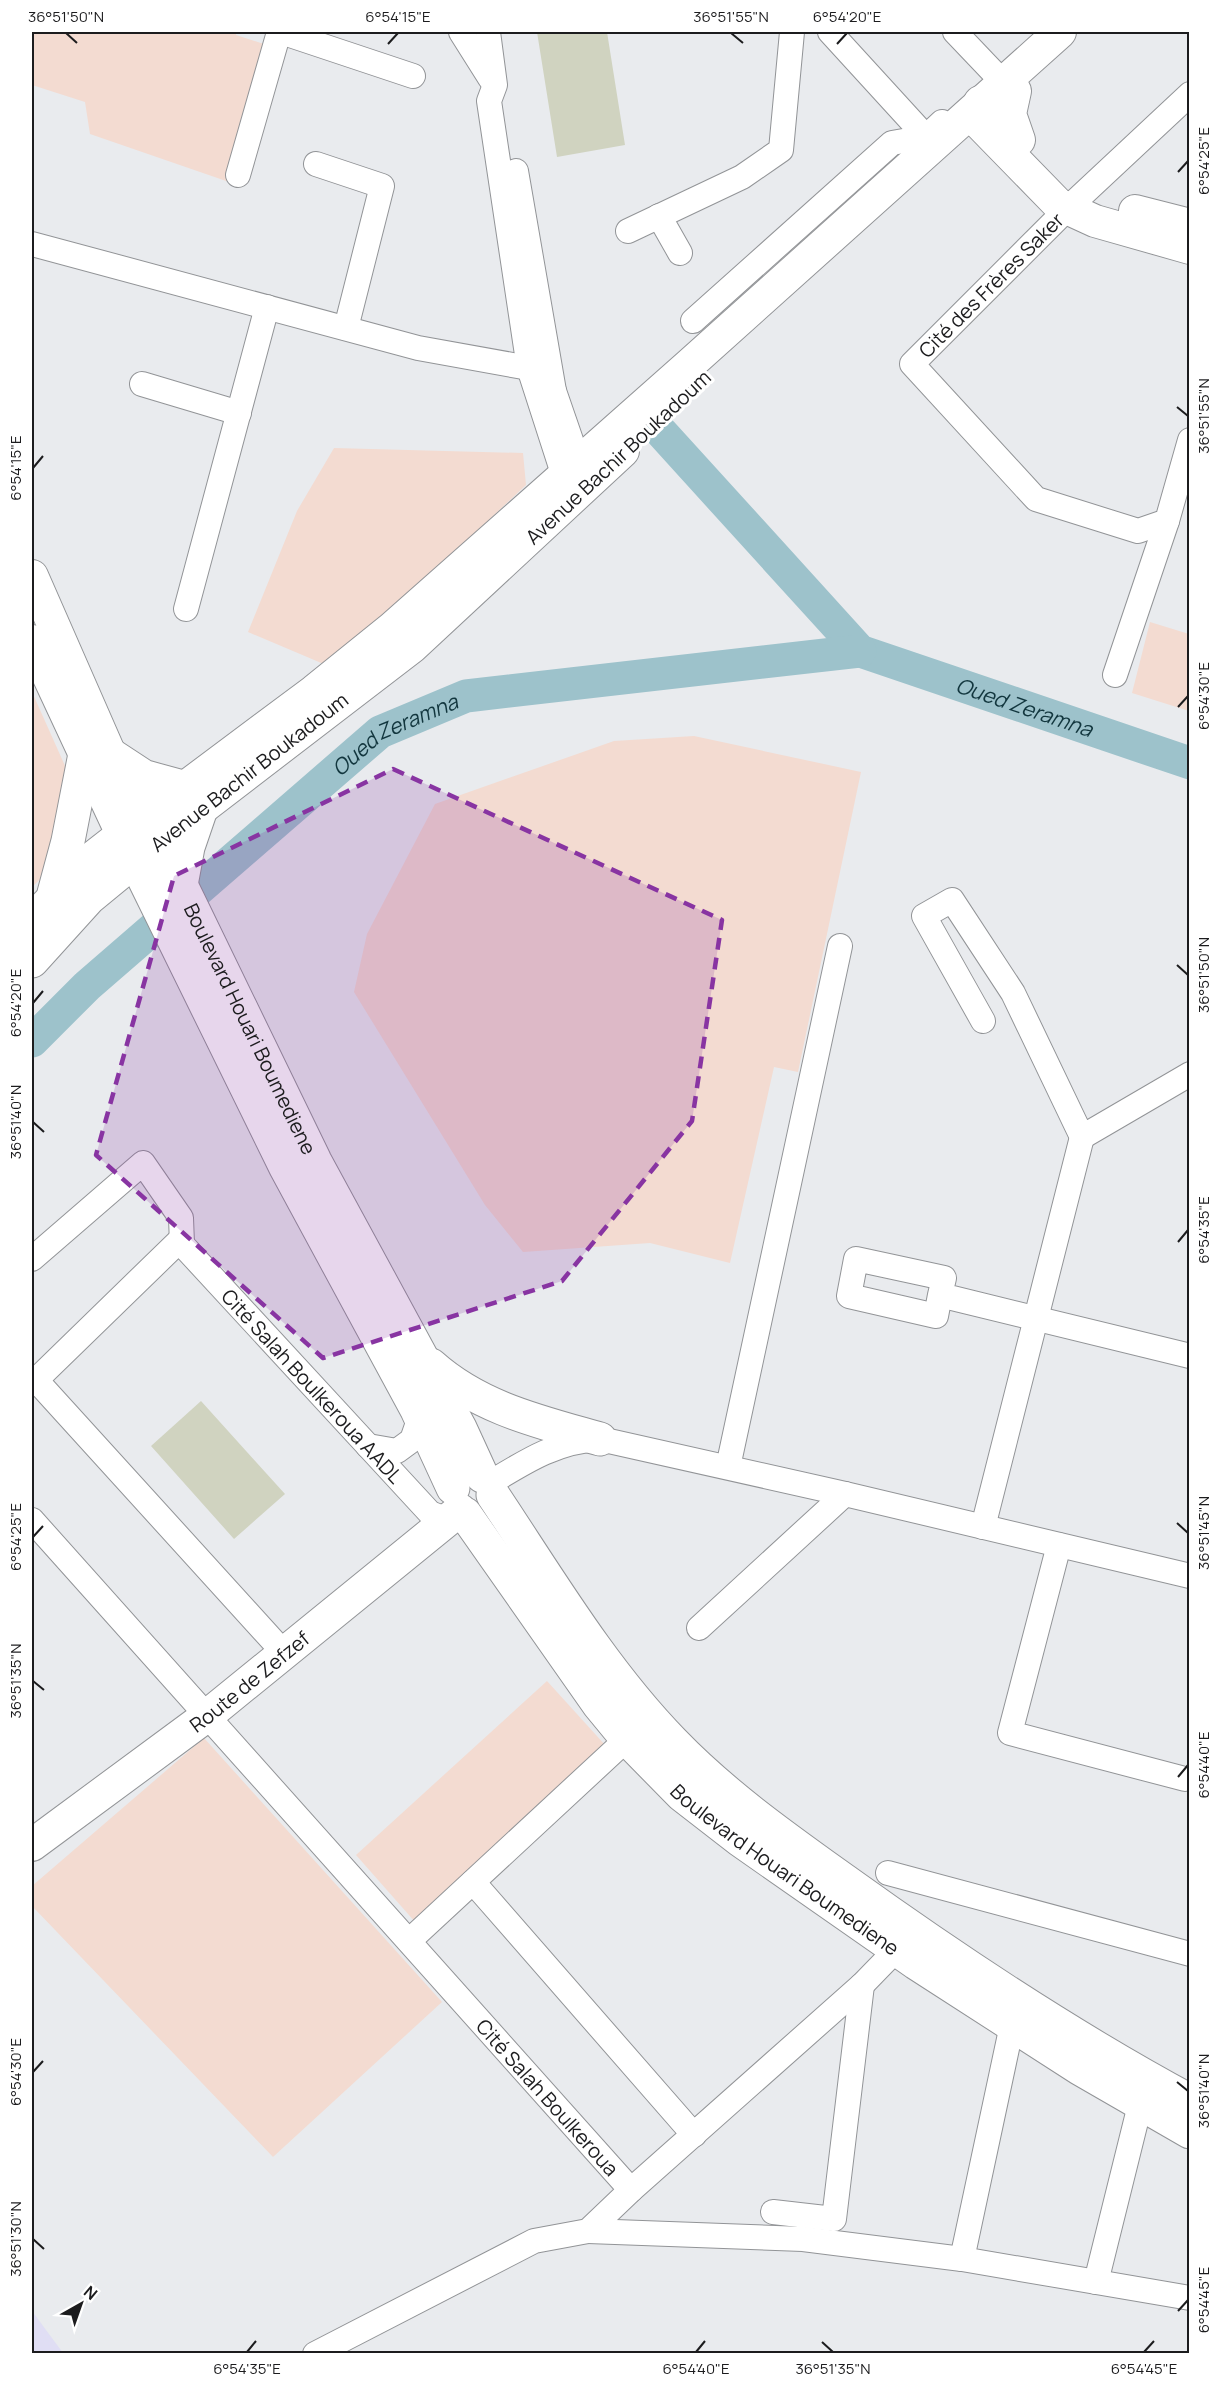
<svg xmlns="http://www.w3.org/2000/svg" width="1221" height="2385" viewBox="0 0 1221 2385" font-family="Manrope,sans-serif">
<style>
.commercial{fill:#e0def4}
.education{fill:#f3dbd1}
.green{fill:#d0d3c0}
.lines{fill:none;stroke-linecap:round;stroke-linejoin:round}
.river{stroke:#9dc2cb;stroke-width:33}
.minor-casing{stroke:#929497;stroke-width:26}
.major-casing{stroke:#929497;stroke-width:34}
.highway-casing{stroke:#929497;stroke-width:35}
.minor{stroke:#fff;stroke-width:24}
.major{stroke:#fff;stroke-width:32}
.highway{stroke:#fff;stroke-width:33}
.marked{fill:#8834a2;fill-opacity:0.2;stroke:#8834a2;stroke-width:4.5;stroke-dasharray:12 8;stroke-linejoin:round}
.ticks{fill:none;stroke:#1c1c1e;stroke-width:2}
.labels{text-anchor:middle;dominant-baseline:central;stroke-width:6;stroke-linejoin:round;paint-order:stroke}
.street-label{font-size:20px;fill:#1c1c1e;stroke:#fff}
.water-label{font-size:21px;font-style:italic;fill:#12363e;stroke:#fff}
.neatline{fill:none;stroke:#1c1c1e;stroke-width:2}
.ticks-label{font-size:15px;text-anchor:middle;fill:#1c1c1e}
</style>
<rect width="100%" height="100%" fill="#e9ebee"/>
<path class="commercial" d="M32 2311 63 2353H32Z"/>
<path class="education" d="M32 32H236V35L267 45 229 182 90 134 85 102 32 85Z
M334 448 523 453 526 485 389 614 326 665 248 632 297 511Z
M1150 622 1189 634V711L1132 693Z
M32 692 66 768 53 867 32 887Z
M694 736 861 772 798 1072 774 1067 730 1263 650 1243 523 1252 485 1205 354 992 367 934 435 804 614 741Z
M547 1681 606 1746 416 1923 356 1855Z
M204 1738 442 2002 273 2157 32 1906V1886Z"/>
<path class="green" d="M537 32H607L625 145 557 157Z
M201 1401 285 1494 234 1539 151 1446Z"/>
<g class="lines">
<g class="river">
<path id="s1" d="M662 433 860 651 1190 763"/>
<path id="s2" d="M32 1041 87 986 380 732 466 696 860 651"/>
</g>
<defs>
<g id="minor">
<path d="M281 32 413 76"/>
<path d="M461 32 490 78"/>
<path d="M488 32 495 85 489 101 529 368 569 492"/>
<path d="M830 32 926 137"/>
<path d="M955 32 995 74"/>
<path d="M1190 94 1068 208 912 364 1036 499 1138 531 1167 521 1190 440"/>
<path d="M316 164 382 186 346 328"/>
<path d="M516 171 554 391"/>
<path d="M238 175 279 32"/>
<path d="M659 216 680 253"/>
<path d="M628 231 742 177 781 150 792 32"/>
<path d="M32 244 418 348 529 368 548 362"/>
<path d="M693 321 892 143 926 137 942 122"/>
<path d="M544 382 554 391 584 478"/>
<path d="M142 384 239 413"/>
<path d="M186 609 267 307"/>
<path d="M1115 675 1167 521"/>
<path d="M983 1021 924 916 952 900 1013 993 1082 1137 1190 1074"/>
<path d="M32 1259 143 1163 181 1218 182 1244"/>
<path d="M940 1295 936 1316 849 1296 856 1259 944 1278 940 1295 1190 1356"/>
<path d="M36 1380 285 1654"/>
<path id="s3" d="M32 1384 179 1241 430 1513 448 1520"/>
<path d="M368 1446 397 1451 412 1440 420 1417"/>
<path d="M728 1467 840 946"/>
<path d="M490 1483C526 1461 557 1441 600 1439L845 1494 1190 1576"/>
<path id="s4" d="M32 1520 631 2190 862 1985 896 1950"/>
<path d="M983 1527 1082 1137"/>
<path d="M1059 1545 1010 1733 1185 1779"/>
<path d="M699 1628 845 1494"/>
<path d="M888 1873 1190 1954"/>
<path d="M473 1882 694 2135"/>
<path d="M409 1941 627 1739"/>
<path d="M773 2212 834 2219 862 1985"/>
<path d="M588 2231 803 2239 962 2259 1190 2298"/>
<path d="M962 2259 1012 2025"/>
<path d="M1096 2282 1140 2105"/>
<path d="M315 2354 534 2241 588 2231 631 2190"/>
</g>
<g id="major">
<path d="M1015 91 1010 114 1019 140"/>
<path d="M980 102 979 123 1058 204 1095 221 1190 248"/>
<path d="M1135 211 1190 225"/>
<path d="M32 576 110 754 144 818 314 691 392 628 689 365 1060 32"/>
<path d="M32 641 122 834"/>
<path d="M112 755 144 776 184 787"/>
<path d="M158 842 412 647 623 451"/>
<path id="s5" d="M32 1845 208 1715 460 1510"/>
</g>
<g id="highway">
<path d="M122 834 286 1168 417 1410 453 1488"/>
<path d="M181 885 188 847 201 809"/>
<path d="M54 893 68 841 85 754"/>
<path id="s6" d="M32 920 94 857 144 818 181 885 315 1161 460 1428 482 1476"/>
<path d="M32 961 89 898 151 847"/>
<path d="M431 1365C479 1408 540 1422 600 1439"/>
<path d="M493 1495C549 1579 602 1669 673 1742 725 1796 788 1840 848 1883 958 1962 1071 2037 1190 2101"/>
<path id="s7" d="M465 1514 599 1705 627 1739 682 1795 740 1840 916 1963 1079 2068 1190 2132"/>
</g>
</defs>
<use href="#minor" class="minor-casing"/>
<use href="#major" class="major-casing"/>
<use href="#highway" class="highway-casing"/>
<use href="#minor" class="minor"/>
<use href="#major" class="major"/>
<use href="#highway" class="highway"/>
</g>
<path class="marked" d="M393 769 722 920 692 1121 562 1281 323 1358 96 1155 174 876Z"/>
<path class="ticks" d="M66 33 77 43M731 33 743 43M388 44 398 33M837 44 847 33M1178 172 1188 161M1177 407 1188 416M33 468 43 456M1178 707 1188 696M1177 965 1188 975M33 1003 43 991M33 1122 44 1132M1178 1242 1188 1230M1177 1523 1188 1533M33 1537 43 1526M33 1681 44 1690M1178 1777 1188 1765M33 2072 43 2061M1177 2082 1188 2091M33 2239 44 2249M1178 2311 1188 2300M822 2342 833 2352M247 2352 256 2341M696 2352 705 2341M1144 2352 1154 2341"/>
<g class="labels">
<g class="street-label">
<text transform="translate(991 285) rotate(-45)">Cité des Frères Saker</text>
<text transform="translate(618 457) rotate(-43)">Avenue Bachir Boukadoum</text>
<text transform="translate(249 772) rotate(-38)">Avenue Bachir Boukadoum</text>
<text stroke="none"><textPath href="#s6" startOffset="388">Boulevard Houari Boumediene</textPath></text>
<text stroke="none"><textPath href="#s3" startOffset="402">Cité Salah Boulkeroua AADL</textPath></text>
<text stroke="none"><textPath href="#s5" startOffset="272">Route de Zefzef</textPath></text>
<text stroke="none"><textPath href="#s7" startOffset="483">Boulevard Houari Boumediene</textPath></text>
<text stroke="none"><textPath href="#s4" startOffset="774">Cité Salah Boulkeroua</textPath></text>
</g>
<g class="water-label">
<text stroke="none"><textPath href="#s1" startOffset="468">Oued Zeramna</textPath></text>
<text stroke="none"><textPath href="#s2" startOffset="477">Oued Zeramna</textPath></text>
</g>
</g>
<rect width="1221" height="2385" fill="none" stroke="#ffffff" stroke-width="66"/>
<g transform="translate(81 2304) rotate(40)" stroke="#ffffff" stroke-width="4.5" paint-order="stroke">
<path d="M0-4.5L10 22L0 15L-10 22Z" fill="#1c1c1e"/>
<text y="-9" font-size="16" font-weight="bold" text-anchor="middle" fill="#1c1c1e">N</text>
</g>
<rect x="33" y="33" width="1155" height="2319" class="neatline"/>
<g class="ticks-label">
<text x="66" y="22">36°51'50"N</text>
<text x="398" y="22">6°54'15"E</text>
<text x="731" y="22">36°51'55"N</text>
<text x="847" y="22">6°54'20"E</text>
<text transform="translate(1204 161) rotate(-90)" y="5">6°54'25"E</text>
<text transform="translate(1204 416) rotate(-90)" y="5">36°51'55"N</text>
<text transform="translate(16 468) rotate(-90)" y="5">6°54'15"E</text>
<text transform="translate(1204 696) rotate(-90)" y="5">6°54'30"E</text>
<text transform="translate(1204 975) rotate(-90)" y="5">36°51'50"N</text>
<text transform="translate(16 1003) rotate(-90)" y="5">6°54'20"E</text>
<text transform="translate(16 1122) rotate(-90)" y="5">36°51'40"N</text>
<text transform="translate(1204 1230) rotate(-90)" y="5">6°54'35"E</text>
<text transform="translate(1204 1533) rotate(-90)" y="5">36°51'45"N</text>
<text transform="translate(16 1537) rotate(-90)" y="5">6°54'25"E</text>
<text transform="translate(16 1681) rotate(-90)" y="5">36°51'35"N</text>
<text transform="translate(1204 1765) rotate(-90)" y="5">6°54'40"E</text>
<text transform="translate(16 2072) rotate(-90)" y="5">6°54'30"E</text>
<text transform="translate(1204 2091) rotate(-90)" y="5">36°51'40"N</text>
<text transform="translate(16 2239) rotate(-90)" y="5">36°51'30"N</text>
<text transform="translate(1204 2300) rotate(-90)" y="5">6°54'45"E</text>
<text x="247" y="2374">6°54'35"E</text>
<text x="696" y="2374">6°54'40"E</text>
<text x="833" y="2374">36°51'35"N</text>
<text x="1144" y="2374">6°54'45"E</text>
</g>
</svg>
